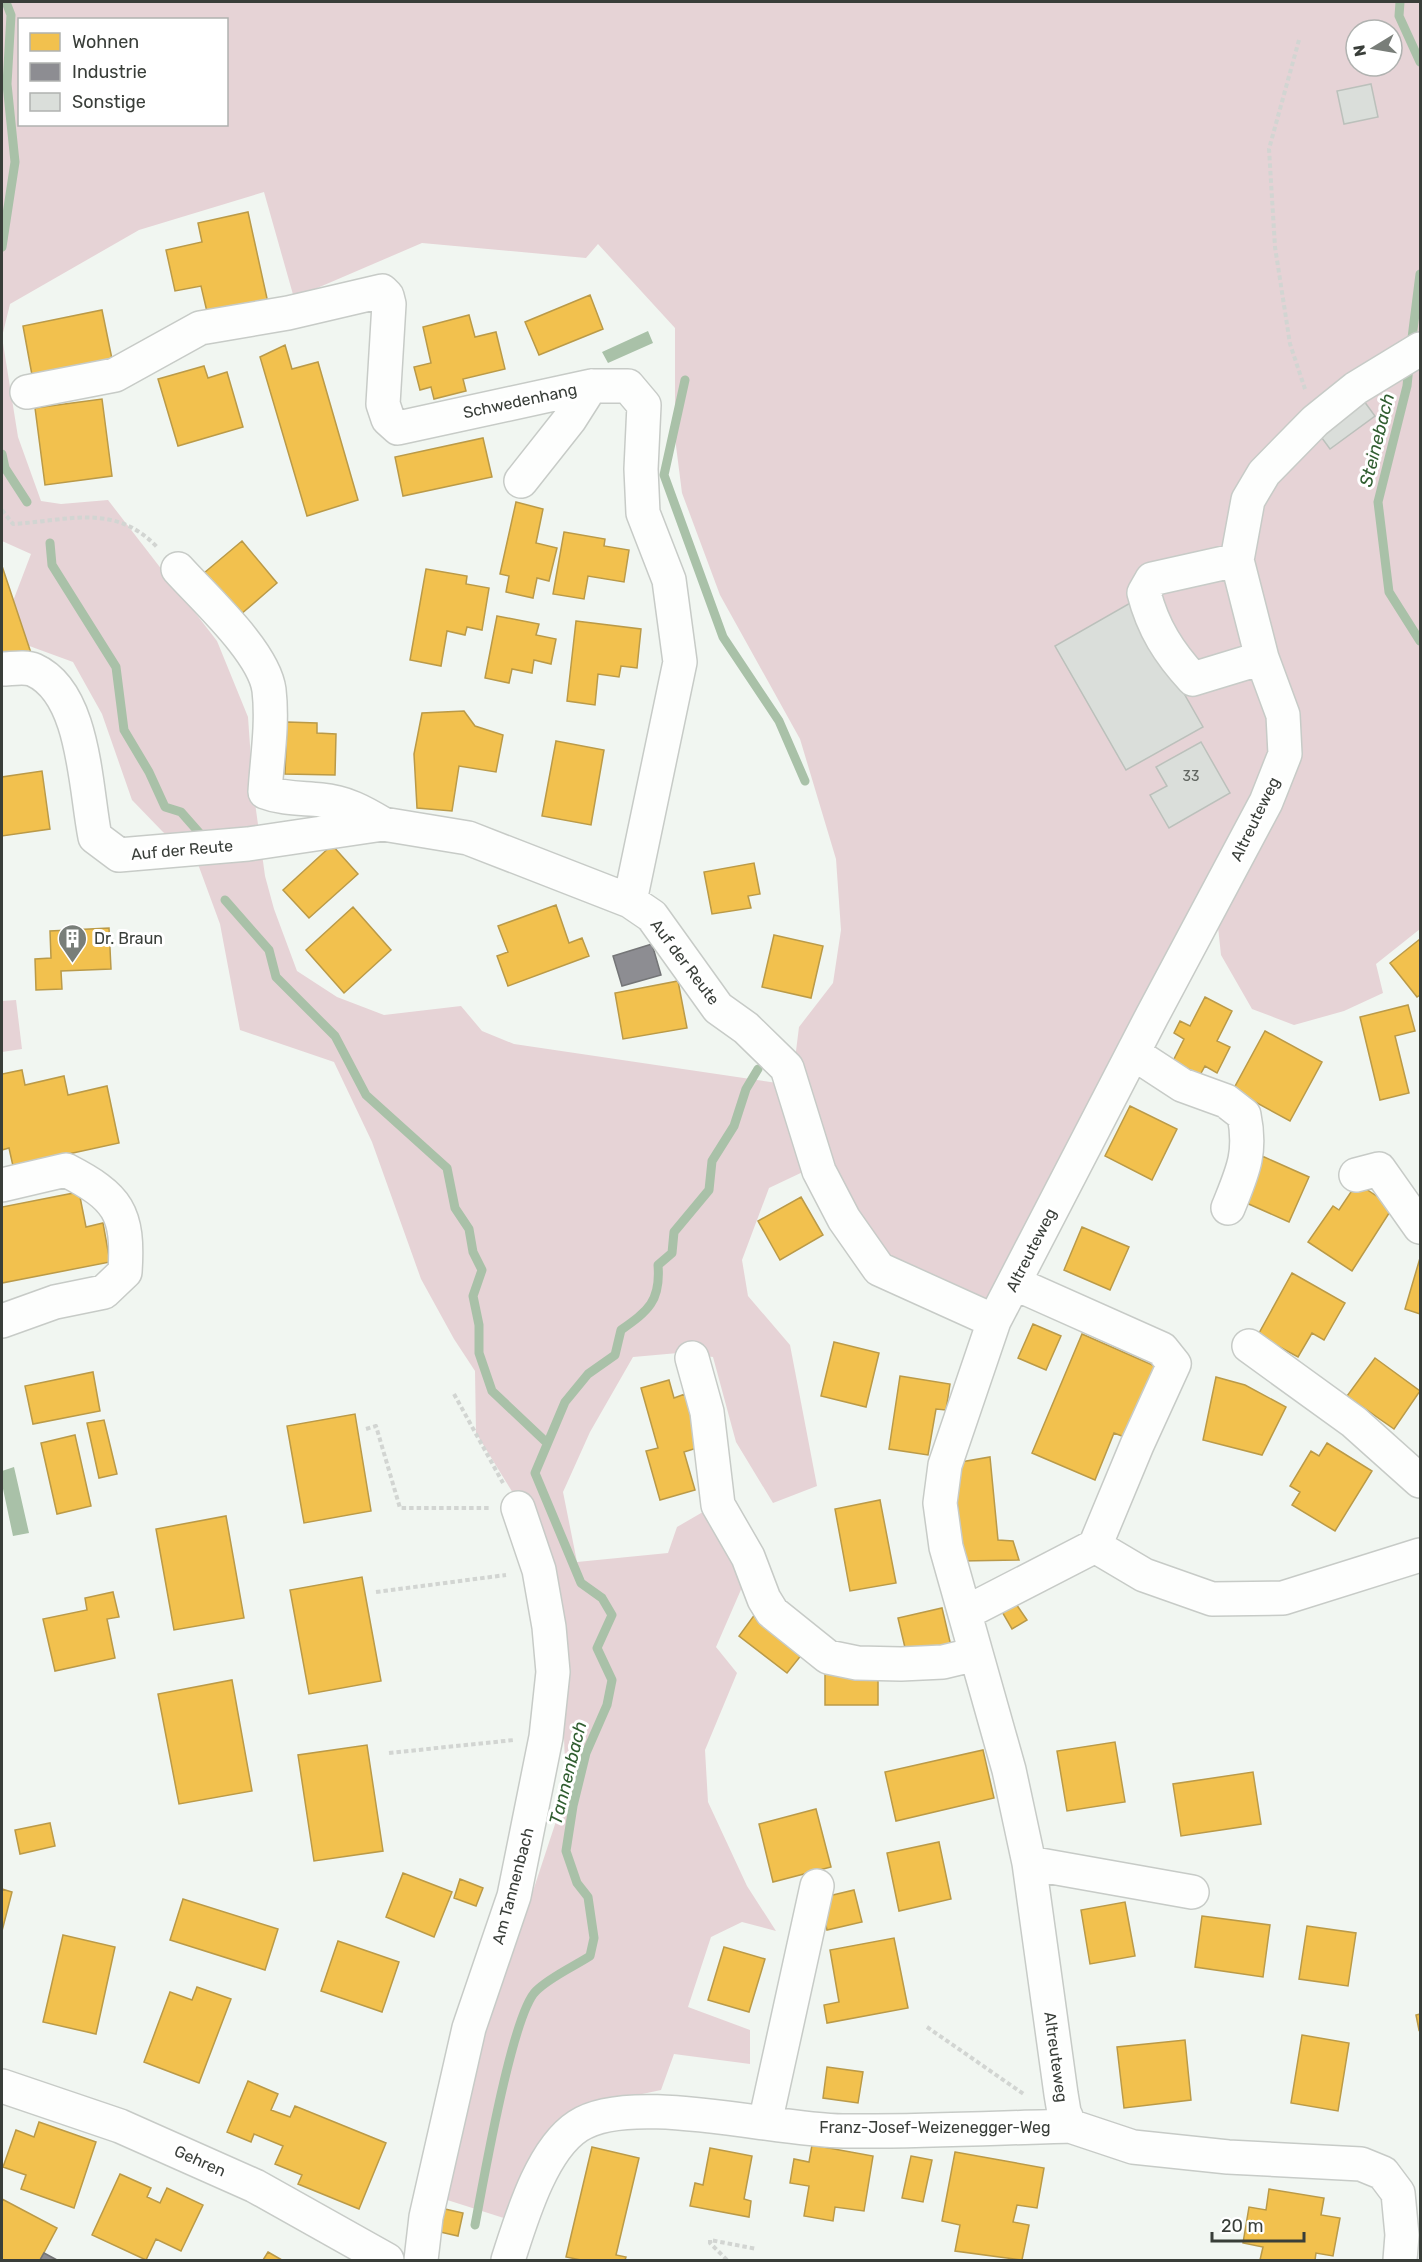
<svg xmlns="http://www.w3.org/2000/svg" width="1422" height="2262" viewBox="0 0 1422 2262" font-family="Rubik,sans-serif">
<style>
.green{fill:#e6d3d6;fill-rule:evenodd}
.water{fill:#a9c1a8}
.homes{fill:#f2c14e;stroke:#ba9a48;stroke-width:1.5}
.industry{fill:#8d8d92;stroke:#747577;stroke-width:1.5}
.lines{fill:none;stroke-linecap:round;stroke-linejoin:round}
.stream{stroke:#a9c1a8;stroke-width:9}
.building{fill:#dadeda;stroke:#bbc0bb;stroke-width:1.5}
.minor-casing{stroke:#c7cbc7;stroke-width:36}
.path{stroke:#d2d5d2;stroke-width:4;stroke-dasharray:4.5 3;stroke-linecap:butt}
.minor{stroke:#fdfefd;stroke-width:33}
.labels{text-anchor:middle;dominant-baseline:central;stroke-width:6;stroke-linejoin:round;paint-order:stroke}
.number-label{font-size:14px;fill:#616661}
.street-label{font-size:16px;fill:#393e39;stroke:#fff}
.poi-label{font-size:16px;fill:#393e39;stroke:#fff;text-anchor:start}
.water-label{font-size:18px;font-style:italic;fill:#305e30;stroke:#fff}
</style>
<rect width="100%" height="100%" fill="#f1f6f1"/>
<path class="green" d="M2 2H1420V929L1376 964 1383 993 1344 1011 1294 1025 1252 1009 1221 955 1218 927 1209 921 988 1304 892 1262 825 1162 795 1059 799 1027 833 983 841 930 836 859 800 739 720 595 682 493 675 438V328L598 244 586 258 422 243 294 298 264 192 139 230 10 304 2 337 18 437 41 501 61 504 108 500 217 641 248 717 253 788 265 876 274 909 297 971 337 997 384 1015 461 1006 482 1031 514 1044 777 1083 807 1170 769 1188 742 1260 748 1296 790 1345 817 1486 773 1503 736 1442 713 1357 678 1353 633 1357 590 1432 563 1492 577 1562 668 1553 677 1527 708 1509 743 1585 716 1647 737 1673 705 1750 708 1802 747 1886 776 1931 742 1922 711 1937 688 2007 750 2030V2064L674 2054 661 2090 628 2097 561 2138 516 2222 441 2198 471 2004 533 1891 566 1791 561 1657 529 1519 476 1433 475 1371 454 1339 421 1279 372 1142 334 1062 240 1030 220 924 195 856 163 832 132 800 102 714 73 662 2 636V630L31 554 2 541ZM20 20H226V124H20ZM1356 30H1392V66H1356Z
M16 1000 22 1049 2 1052V1001Z"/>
<path class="water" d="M648 331 653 343 608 363 602 352Z
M14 1467 29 1533 13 1536 2 1484V1471Z"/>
<path class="homes" d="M248 212 268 303 208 316 201 286 175 291 166 250 202 242 198 223Z
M590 295 603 329 539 355 525 322Z
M102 310 112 359 32 375 23 326Z
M469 315 475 337 496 332 505 369 463 379 466 391 434 399 431 387 420 390 414 367 431 363 423 327Z
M285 345 292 369 318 362 358 500 307 516 260 357Z
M204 366 208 378 227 372 243 427 178 446 158 379Z
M102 399 112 476 45 485 35 408Z
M483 438 492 477 403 496 395 457Z
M516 502 543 509 536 543 557 548 549 581 537 578 533 598 506 592 509 576 500 574Z
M564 532 605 539 604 546 629 550 624 582 588 576 584 599 553 594Z
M242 541 277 583 240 615 204 573Z
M2 566 33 659 2 661Z
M426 569 467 576 466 584 489 588 482 630 467 627 465 635 447 631 441 666 410 660Z
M497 616 539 624 536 635 556 639 551 664 534 660 532 673 512 669 509 683 485 678Z
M576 621 641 629 637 668 621 666 619 677 598 674 595 705 567 701Z
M464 711 475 726 503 735 496 772 459 766 452 811 417 808 414 754 422 713Z
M287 722 317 723V733L336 734 335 775 285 774Z
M556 741 604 750 591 825 542 816Z
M42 771 50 829 2 836V777Z
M332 845 358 874 309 918 283 890Z
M754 863 760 894 748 896 751 908 712 914 704 872Z
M556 905 569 943 582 938 589 956 508 986 497 956 508 952 498 926Z
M353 907 391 950 344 993 306 950Z
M109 928 111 969 61 971 62 989 36 990 35 959 51 958 50 931Z
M774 935 823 946 811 998 762 987Z
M1420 939V995L1417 997 1390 963Z
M678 981 687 1028 623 1039 615 993Z
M1205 997 1232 1011 1217 1041 1230 1047 1217 1073 1205 1066 1200 1075 1173 1061 1184 1039 1174 1033 1180 1021 1190 1026Z
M1408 1005 1415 1031 1395 1036 1409 1093 1380 1100 1360 1017Z
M1265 1031 1322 1062 1290 1121 1233 1090Z
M22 1070 25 1085 64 1076 68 1095 107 1086 119 1143 13 1166 9 1148 2 1150V1074Z
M1130 1106 1177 1129 1152 1180 1105 1156Z
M1262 1156 1309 1177 1289 1222 1242 1201Z
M1357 1183 1393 1207 1352 1271 1308 1242 1333 1206 1339 1210Z
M79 1192 86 1227 103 1223 110 1262 2 1283V1207Z
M801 1197 823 1235 780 1260 758 1221Z
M1082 1227 1129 1247 1110 1290 1064 1270Z
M1420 1258V1314L1405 1309Z
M1292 1273 1345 1303 1324 1340 1312 1333 1298 1357 1258 1335Z
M1033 1324 1061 1336 1046 1370 1018 1358Z
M1082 1334 1157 1367 1127 1438 1114 1433 1095 1480 1032 1453Z
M834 1342 879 1353 866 1407 821 1396Z
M1375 1358 1420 1391 1394 1429 1347 1396Z
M93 1372 100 1411 33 1424 25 1386Z
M900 1376 950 1384 946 1410 936 1409 928 1455 889 1449Z
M1216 1377 1245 1385 1286 1407 1262 1455 1203 1440Z
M669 1380 674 1398 685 1394 700 1447 684 1452 695 1490 660 1500 646 1451 658 1448 641 1388Z
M355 1414 371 1511 304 1523 287 1426Z
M104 1420 117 1474 99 1478 87 1423Z
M75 1435 91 1506 57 1514 41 1443Z
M1327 1443 1372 1471 1335 1531 1292 1505 1300 1492 1290 1486 1311 1451 1319 1456Z
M990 1457 998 1540 1013 1541 1019 1560 962 1561 956 1488 961 1462Z
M880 1500 896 1583 850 1591 835 1509Z
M226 1516 244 1618 174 1630 156 1529Z
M362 1577 381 1681 309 1694 290 1590Z
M113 1592 119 1617 107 1619 115 1658 55 1671 43 1619 87 1610 85 1598Z
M1014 1601 1027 1620 1012 1629 1001 1610Z
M942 1608 951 1646 907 1656 898 1618Z
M758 1610 807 1648 787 1673 739 1636Z
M825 1669H878V1705H825Z
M232 1680 252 1791 179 1804 158 1694Z
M1115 1742 1125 1802 1067 1811 1057 1751Z
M367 1745 383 1851 314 1861 298 1755Z
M983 1750 994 1798 896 1821 885 1772Z
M1253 1772 1261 1824 1181 1836 1173 1784Z
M816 1809 831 1867 773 1882 759 1824Z
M50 1823 55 1846 20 1854 15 1830Z
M939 1842 951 1899 899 1911 887 1853Z
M403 1873 452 1892 434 1937 386 1917Z
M460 1879 483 1888 476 1906 454 1898Z
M2 1889 12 1892 2 1931Z
M854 1890 862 1922 827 1930 820 1898Z
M183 1899 278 1929 265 1970 170 1940Z
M1125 1902 1135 1956 1090 1964 1081 1910Z
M1202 1916 1270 1925 1263 1977 1195 1967Z
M1307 1926 1356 1933 1348 1986 1299 1979Z
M63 1935 115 1947 96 2034 43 2022Z
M894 1938 908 2008 827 2023 824 2005 839 2002 830 1950Z
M338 1941 399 1962 382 2012 321 1991Z
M724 1947 765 1959 749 2012 708 2000Z
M197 1987 231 1999 199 2083 144 2062 170 1992 192 2000Z
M1420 2014V2029L1419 2030 1416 2015Z
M1302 2035 1349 2043 1338 2111 1291 2103Z
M1185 2040 1191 2100 1124 2108 1117 2047Z
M827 2067 863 2072 858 2103 823 2098Z
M248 2081 278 2094 271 2110 290 2117 295 2106 386 2143 359 2209 298 2184 302 2175 275 2164 283 2146 254 2134 251 2142 227 2132Z
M39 2122 96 2142 74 2208 21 2189 26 2175 3 2167 16 2130 34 2137Z
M812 2145 873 2156 864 2211 835 2207 833 2221 804 2216 809 2186 790 2183 794 2159 809 2162Z
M592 2147 639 2158 616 2255 626 2257 625 2260H581L566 2257Z
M710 2148 752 2156 744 2199 751 2201 749 2217 690 2206 695 2183 703 2185Z
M955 2152 1044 2168 1037 2208 1017 2205 1013 2222 1029 2225 1022 2260 955 2251 960 2225 942 2221Z
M911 2156 932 2160 923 2202 902 2198Z
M120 2174 151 2188 147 2197 160 2203 167 2188 203 2205 181 2251 156 2239 146 2260 92 2235Z
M1269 2189 1324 2198 1321 2215 1340 2218 1333 2256 1316 2253 1315 2260H1260L1263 2247 1243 2243 1249 2207 1266 2210Z
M2 2199 57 2228 40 2260H2Z
M445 2209 463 2213 458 2236 440 2232Z
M268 2252 282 2260H263Z"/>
<path class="industry" d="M652 944 661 975 622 986 613 956Z
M44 2253 57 2260H40Z"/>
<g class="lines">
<path class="stream" d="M1400 2 1399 16 1420 62
M2 247 15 162 7 84 11 15 6 2
M1411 346 1420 274
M1409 366 1407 386 1378 502 1389 592 1420 641
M685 380 664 475 723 637 779 721 805 781
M2 454 5 468 27 502
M50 543 52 565 116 667 124 730 149 772 165 807 181 812 203 837
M225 900 269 950 276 977 335 1036 366 1095 447 1168 455 1208 469 1229 473 1252 482 1270 473 1296 479 1325V1353L492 1391 546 1442
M475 2225C483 2184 512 2014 536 1991 550 1977 573 1967 590 1956L594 1938 588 1897 577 1883 566 1851 573 1806 586 1753 607 1705 612 1680 597 1648 612 1615 602 1598 581 1583 535 1473 565 1402 588 1374 615 1355 621 1330C648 1311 661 1301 658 1265L672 1253 674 1232 709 1190 712 1161 734 1126 746 1089 758 1069"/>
</g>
<path class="building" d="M1371 84 1378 117 1344 124 1337 91Z
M1361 397 1375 416 1330 449 1316 430Z
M1132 602 1203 727 1126 770 1055 646Z
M1201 742 1230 793 1169 828 1150 795 1167 786 1156 767Z"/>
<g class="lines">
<defs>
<path id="minor" d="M27 392 115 375 200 328 288 313 382 291 387 296 389 304 383 404 388 419 398 428 591 386H628L644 405 641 469 643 513 669 580 680 662 630 901
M521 481 570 419 591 386
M1237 560 1152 579 1144 593C1153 628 1169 653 1193 679L1262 658
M178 569C204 598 264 652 269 690 273 724 267 759 265 792 283 799 301 798 321 800 345 802 363 812 383 824
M2 669C11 669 25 666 34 670 85 693 85 787 95 837L119 855 248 844 383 824 468 838 630 901 652 916 718 1008 746 1028 787 1068 819 1171 844 1219 879 1269 994 1321
M1133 1053 1182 1085 1226 1101 1244 1115C1252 1154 1242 1173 1228 1208
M1356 1175 1379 1169 1420 1227
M2 1185 66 1170C118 1197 129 1212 125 1272L104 1292 55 1302 2 1321
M1014 1283 1162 1349 1174 1364 1137 1445 1095 1546
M1249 1346 1354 1422 1420 1481
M692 1358 707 1412 718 1505 748 1557 764 1599 772 1612 828 1657 857 1663 901 1664 943 1662 976 1654
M965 1613 1095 1546 1144 1575 1212 1599 1283 1598 1420 1555
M1029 1863 1192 1892
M2 2086 120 2126 255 2186 387 2260
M765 2123 817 1886
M421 2260 426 2217 469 2028 514 1896 546 1737 553 1672 549 1627 539 1570 518 1508
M508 2260C521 2220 541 2150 578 2126 630 2091 777 2131 843 2131 918 2132 994 2128 1070 2126
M1400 2260 1402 2235 1398 2193 1383 2173 1361 2164 1228 2157 1133 2147 1070 2126 1064 2112 1061 2094 1029 1863 1009 1770 946 1547 940 1503 945 1465 994 1321 1152 1016 1266 802 1285 754 1283 715 1262 658 1237 560 1248 500 1264 473 1315 421 1356 388 1420 349"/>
</defs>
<use href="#minor" class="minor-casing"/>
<path class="path" d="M1299 40 1269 149 1275 247 1290 344 1305 389
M2 510 13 524C67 521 114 502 157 547
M454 1394 503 1483
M366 1429 376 1426 400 1508H489
M376 1592 506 1575
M389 1753 514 1740
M927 2027 1025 2095
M727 2260 710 2243V2240L757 2249"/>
<use href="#minor" class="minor"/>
</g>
<defs>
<symbol id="building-pin" viewBox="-11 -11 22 30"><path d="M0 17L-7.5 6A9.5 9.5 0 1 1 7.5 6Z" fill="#797e79" stroke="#fff"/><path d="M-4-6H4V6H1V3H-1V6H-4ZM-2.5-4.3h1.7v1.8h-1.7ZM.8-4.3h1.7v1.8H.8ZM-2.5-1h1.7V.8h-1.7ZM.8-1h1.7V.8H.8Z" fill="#fff"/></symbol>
</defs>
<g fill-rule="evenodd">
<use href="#building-pin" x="56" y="922" width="33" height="45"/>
</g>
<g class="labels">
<g class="number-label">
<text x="1191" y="776">33</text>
</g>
<g class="street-label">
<text transform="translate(520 401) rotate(-12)">Schwedenhang</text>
<text transform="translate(1255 819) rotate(-64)">Altreuteweg</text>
<text transform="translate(182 850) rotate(-5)">Auf der Reute</text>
<text transform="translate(685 962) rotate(53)">Auf der Reute</text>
<text transform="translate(1031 1250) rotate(-63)">Altreuteweg</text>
<text transform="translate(513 1886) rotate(-75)">Am Tannenbach</text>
<text transform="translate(1056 2057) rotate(82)">Altreuteweg</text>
<text x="935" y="2127">Franz-Josef-Weizenegger-Weg</text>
<text transform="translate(200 2161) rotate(24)">Gehren</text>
</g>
<g class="poi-label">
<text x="94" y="938">Dr. Braun</text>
</g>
<g class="water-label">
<text transform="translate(1377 440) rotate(-76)">Steinebach</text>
<text transform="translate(568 1773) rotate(-76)">Tannenbach</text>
</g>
</g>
<rect width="1422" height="2262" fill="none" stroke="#393e39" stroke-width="6"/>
<rect x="18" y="18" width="210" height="108" fill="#ffffff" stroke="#b0b2b0" stroke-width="1.5"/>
<rect x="30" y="33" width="30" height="18" fill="#f2c14e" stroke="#b0b2b0" stroke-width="1.5"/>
<text x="72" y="48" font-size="18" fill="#393e39">Wohnen</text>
<rect x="30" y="63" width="30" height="18" fill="#8d8d92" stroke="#b0b2b0" stroke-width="1.5"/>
<text x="72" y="78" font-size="18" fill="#393e39">Industrie</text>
<rect x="30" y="93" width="30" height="18" fill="#dadeda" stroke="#b0b2b0" stroke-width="1.5"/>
<text x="72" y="108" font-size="18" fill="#393e39">Sonstige</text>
<g transform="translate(1374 48) rotate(259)"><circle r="28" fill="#ffffff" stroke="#b0b2b0" stroke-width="1.5"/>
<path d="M0-4.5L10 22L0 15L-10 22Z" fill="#797e79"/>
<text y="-9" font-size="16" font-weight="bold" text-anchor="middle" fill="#393e39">N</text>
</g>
<path d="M1212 2232v9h92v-9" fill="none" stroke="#393e39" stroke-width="3"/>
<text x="1221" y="2232" font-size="18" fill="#393e39" stroke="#ffffff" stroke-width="4.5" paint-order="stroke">20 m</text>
</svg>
